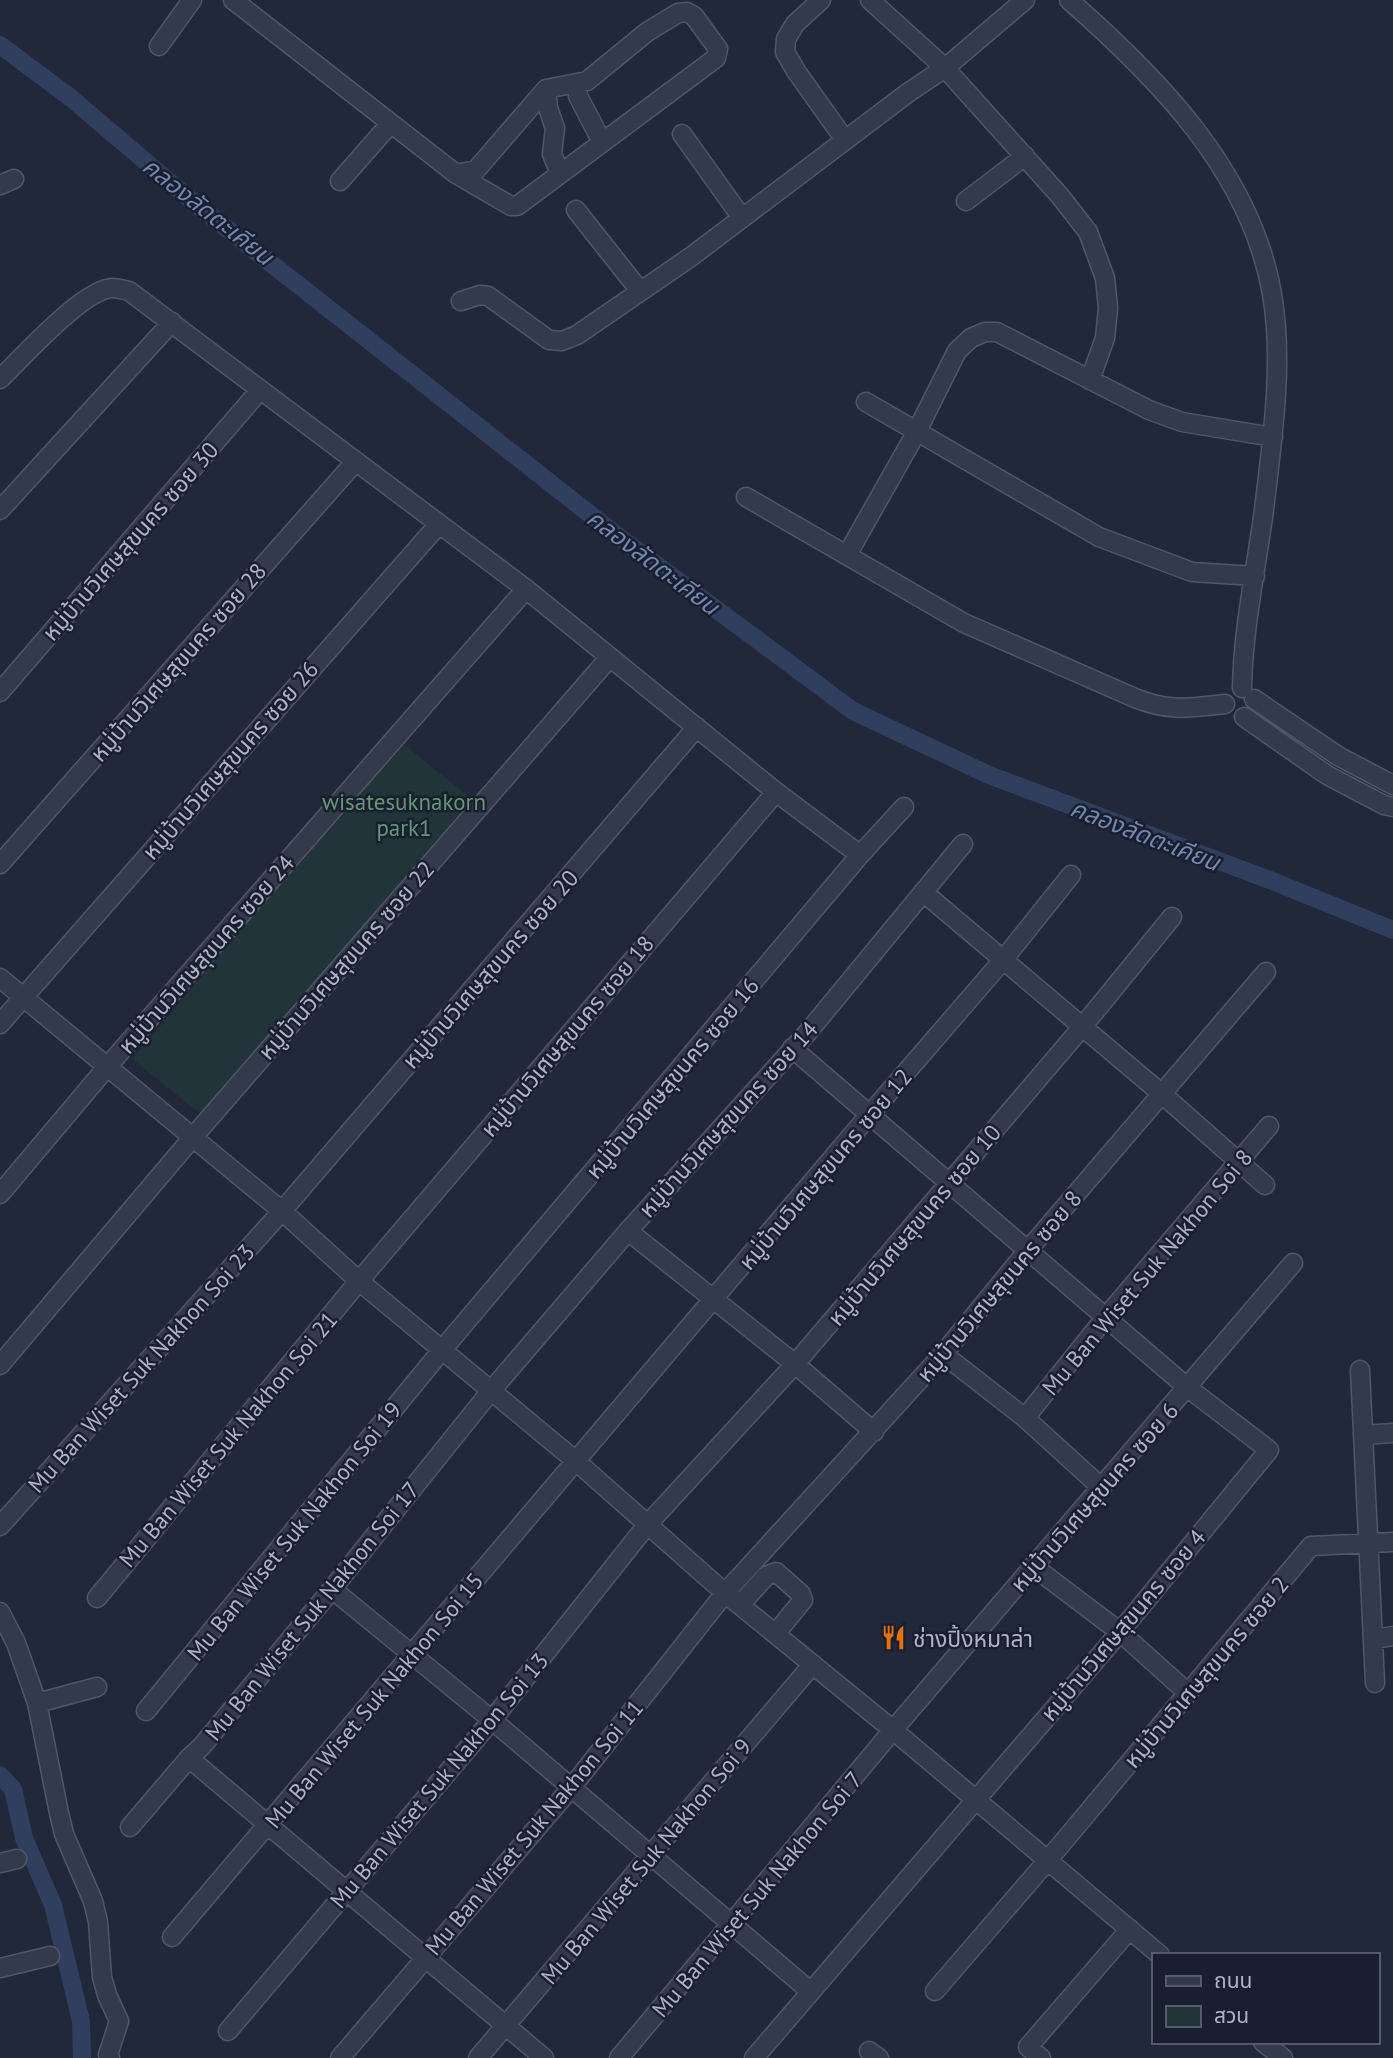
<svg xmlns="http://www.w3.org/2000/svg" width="1393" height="2058" viewBox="0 0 1393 2058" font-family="'PT Sans','Noto Sans Thai',sans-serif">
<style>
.green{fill:#21343a}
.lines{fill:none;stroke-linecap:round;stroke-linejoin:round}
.canal{stroke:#313f5f;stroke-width:18}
.minor-casing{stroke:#515767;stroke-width:21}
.minor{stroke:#333a49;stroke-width:18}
.labels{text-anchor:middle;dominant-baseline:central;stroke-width:5;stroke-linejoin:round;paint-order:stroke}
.street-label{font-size:23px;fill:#adb4c6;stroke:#191f2e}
.park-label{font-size:23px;fill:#649775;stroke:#191f2e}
.poi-label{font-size:23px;fill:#adb4c6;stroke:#191f2e;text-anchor:start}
.water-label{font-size:24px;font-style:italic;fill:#7487b0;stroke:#191f2e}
</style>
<rect width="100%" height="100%" fill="#202839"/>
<path class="green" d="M400 741 478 804 208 1120 132 1059Z"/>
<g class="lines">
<path class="canal" d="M0 45 71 98 193 202 615 534 853 711 989 775 1270 880 1393 930
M0 1775 13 1789 24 1838 53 1905 81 2021 82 2058"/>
<defs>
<path id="minor" d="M233 0 456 174 476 170 546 89 587 81 647 32 678 13 687 12 694 16 718 49 716 58 517 206H511L456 174
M821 0 795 24 786 39 785 52 796 71 845 140
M870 0 945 68 1060 196 1088 232 1105 278 1108 308 1105 338 1090 380
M1069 0C1158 78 1251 172 1272 294 1284 363 1272 441 1264 510 1256 569 1243 629 1242 688
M159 46 192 0
M577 84 578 96 602 142
M546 89 548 108 555 128 552 154 560 174
M682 134 742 218
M340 181 390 124
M0 185 14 179
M966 201 1025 156
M576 210 640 291
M461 301 480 295 488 296 549 340 562 341 577 335 692 256 909 92 945 68 1025 0
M0 379C22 358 84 288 113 288 118 288 124 290 129 291L526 589 776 792 860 855
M866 402 1099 537 1192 572 1255 576
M746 497 964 623 1135 698C1170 712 1188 708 1225 704
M0 510 172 322
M847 555 916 433 957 351 971 338 985 332H997L1149 410 1182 422 1273 437
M0 692 260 390
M1254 699 1338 756 1393 785
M1244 717 1327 775 1384 805 1393 807
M0 864 356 461
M923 892 1162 1094 1265 1185
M0 978 282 1211 359 1281 577 1462 725 1593 893 1730 1160 1955
M0 1024 439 524
M0 1194 107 1067 526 589
M628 1231 795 1364 874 1432
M943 1354 1025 1418 1102 1488
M0 1365 193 1137 610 657
M1360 1370 1375 1683
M1025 1418 1105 1318 1269 1126
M1364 1435 1393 1433
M0 1526 282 1211 697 727
M1034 1567 1120 1632 1188 1693
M332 1589 492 1720 810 1991
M97 1598 359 1281 776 792
M740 1605 766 1576 776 1572 801 1594 803 1600 776 1633
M0 1612 16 1643 37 1703 59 1813 64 1834 93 1901 98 1922 102 1977 107 1995 119 2021 108 2055 110 2058
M1374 1639 1393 1636
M37 1703 97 1687
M146 1711 442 1350 860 855 904 807
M189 1758 544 2058
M130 1827 189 1758 202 1746 332 1589 490 1392 628 1231 808 1032 963 844
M0 1863 17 1859
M172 1937 870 1114 1003 960 1071 875
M0 1968 50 1956
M935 1991 1048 1860 1311 1546 1393 1542
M228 2031 492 1720 647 1525 795 1364 1083 1026 1172 917
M1263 2042 1283 2058
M869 2051 879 2058
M340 2058 571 1788 725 1593 943 1354 1028 1250 1266 972
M478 2058 813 1664
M619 2058 893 1730 1293 1263
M754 2058 1120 1632 1269 1450 1188 1388 792 1048
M1041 2058 1028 2047 1130 1929"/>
</defs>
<use href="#minor" class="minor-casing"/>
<use href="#minor" class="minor"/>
</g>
<defs>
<symbol id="restaurant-bare" viewBox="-9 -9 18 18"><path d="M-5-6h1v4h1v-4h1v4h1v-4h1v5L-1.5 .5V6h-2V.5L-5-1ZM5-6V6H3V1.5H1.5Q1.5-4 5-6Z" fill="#e8710a" stroke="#191f2e" stroke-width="2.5" paint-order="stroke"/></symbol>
</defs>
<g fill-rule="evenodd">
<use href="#restaurant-bare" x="876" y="1620" width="35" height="35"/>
</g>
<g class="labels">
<g class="street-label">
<text transform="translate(130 541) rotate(-49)">หมู่บ้านวิเศษสุขนคร ซอย 30</text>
<text transform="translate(178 662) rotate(-49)">หมู่บ้านวิเศษสุขนคร ซอย 28</text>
<text transform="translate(230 760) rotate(-49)">หมู่บ้านวิเศษสุขนคร ซอย 26</text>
<text transform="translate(206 954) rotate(-49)">หมู่บ้านวิเศษสุขนคร ซอย 24</text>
<text transform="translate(346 960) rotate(-49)">หมู่บ้านวิเศษสุขนคร ซอย 22</text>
<text transform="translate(490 969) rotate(-49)">หมู่บ้านวิเศษสุขนคร ซอย 20</text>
<text transform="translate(567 1036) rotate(-50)">หมู่บ้านวิเศษสุขนคร ซอย 18</text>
<text transform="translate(672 1078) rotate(-50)">หมู่บ้านวิเศษสุขนคร ซอย 16</text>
<text transform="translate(728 1119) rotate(-48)">หมู่บ้านวิเศษสุขนคร ซอย 14</text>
<text transform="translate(825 1169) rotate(-50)">หมู่บ้านวิเศษสุขนคร ซอย 12</text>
<text transform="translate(914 1225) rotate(-50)">หมู่บ้านวิเศษสุขนคร ซอย 10</text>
<text transform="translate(1147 1272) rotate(-50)">Mu Ban Wiset Suk Nakhon Soi 8</text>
<text transform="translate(999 1286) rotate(-50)">หมู่บ้านวิเศษสุขนคร ซอย 8</text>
<text transform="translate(141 1368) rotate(-48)">Mu Ban Wiset Suk Nakhon Soi 23</text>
<text transform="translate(228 1439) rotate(-50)">Mu Ban Wiset Suk Nakhon Soi 21</text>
<text transform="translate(1094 1497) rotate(-49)">หมู่บ้านวิเศษสุขนคร ซอย 6</text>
<text transform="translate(294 1531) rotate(-51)">Mu Ban Wiset Suk Nakhon Soi 19</text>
<text transform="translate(312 1611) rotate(-51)">Mu Ban Wiset Suk Nakhon Soi 17</text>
<text transform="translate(1123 1625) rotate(-50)">หมู่บ้านวิเศษสุขนคร ซอย 4</text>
<text transform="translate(1206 1672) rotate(-50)">หมู่บ้านวิเศษสุขนคร ซอย 2</text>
<text transform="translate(374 1700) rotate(-50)">Mu Ban Wiset Suk Nakhon Soi 15</text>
<text transform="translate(439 1780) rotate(-50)">Mu Ban Wiset Suk Nakhon Soi 13</text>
<text transform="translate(534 1827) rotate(-50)">Mu Ban Wiset Suk Nakhon Soi 11</text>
<text transform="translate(646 1861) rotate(-50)">Mu Ban Wiset Suk Nakhon Soi 9</text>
<text transform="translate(757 1894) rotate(-50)">Mu Ban Wiset Suk Nakhon Soi 7</text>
</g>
<g class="park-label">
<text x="404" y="801">wisatesuknakorn<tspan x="404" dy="26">park1</tspan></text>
</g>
<g class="poi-label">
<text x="913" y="1638">ช่างปิ้งหมาล่า</text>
</g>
<g class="water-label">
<text transform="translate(208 211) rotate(38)">คลองลัดตะเคียน</text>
<text transform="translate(653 562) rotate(37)">คลองลัดตะเคียน</text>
<text transform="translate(1145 835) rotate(21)">คลองลัดตะเคียน</text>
</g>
</g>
<rect x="1152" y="1953" width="228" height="91" fill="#191f2e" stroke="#545b6b" stroke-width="2"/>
<rect x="1166" y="1976" width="35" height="10" fill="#333a49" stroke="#545b6b" stroke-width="2"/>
<text x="1214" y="1988" font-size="21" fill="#adb4c6">ถนน</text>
<rect x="1166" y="2006" width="35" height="21" fill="#21343a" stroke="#545b6b" stroke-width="2"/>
<text x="1214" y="2023" font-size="21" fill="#adb4c6">สวน</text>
</svg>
